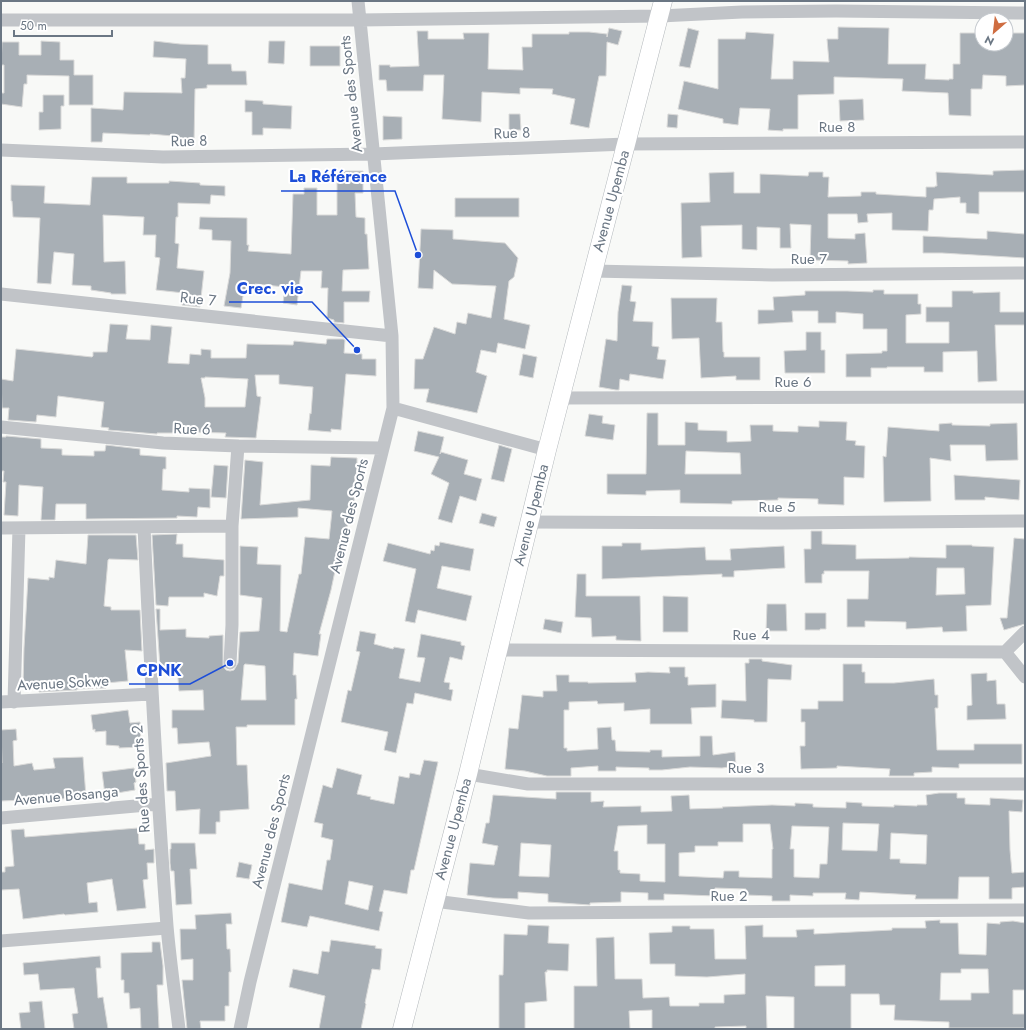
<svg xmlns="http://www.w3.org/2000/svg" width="1026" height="1030" viewBox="0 0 1026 1030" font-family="Jost,sans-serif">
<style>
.building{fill:#a8afb5;stroke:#dadad9;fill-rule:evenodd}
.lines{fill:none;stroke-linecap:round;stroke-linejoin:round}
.secondary-casing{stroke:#b3b8bc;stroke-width:19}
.street{stroke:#c1c4c8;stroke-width:13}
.secondary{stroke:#fff;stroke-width:18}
.labels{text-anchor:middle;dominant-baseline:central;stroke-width:4;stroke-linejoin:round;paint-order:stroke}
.street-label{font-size:15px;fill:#6b7784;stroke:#fff}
.leader{fill:none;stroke:#1d4ed8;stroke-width:1.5}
.callout-dot{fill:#1d4ed8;stroke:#fff;stroke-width:1.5}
.callout-label{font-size:16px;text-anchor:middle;font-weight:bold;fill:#1d4ed8;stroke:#fff;stroke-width:4;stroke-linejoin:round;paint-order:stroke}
</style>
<rect width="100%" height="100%" fill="#f8f9f7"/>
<path class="building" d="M838 27 889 28 888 64H926L925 79 949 80V79H953V64H960V33H979V44H1006V33H1025V85L1006 86V76L983 75 982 89H971V116L949 115 948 93 902 91 903 79 836 77H834V94L798 95V129H783V131L768 130 770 109 740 108 738 125 723 123V119L678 109 684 81 718 89V39H745L746 32 774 34 771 79H793V61L829 62 827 39H838Z
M609 28 622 31 618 45 607 42 606 76H599L589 128 570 124 575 99 552 94 553 89 520 88V94L482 92 481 122 442 119 444 75H424L423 91H387L386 80H379V65H390V67L419 66 417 31H428V39H464L463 33H489L488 69 523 70 522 47H532V34H569V32H589L607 34V37Z
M688 28 699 31 690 68 679 66Z
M41 41 60 42V60H74V75H93V105H69V76L27 75V84H24L22 107 1 104V93H4V65H1L2 42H19V55H41Z
M154 41 180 44 208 45V64H231L232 71H246L247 85H207V88L195 89 194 143 173 142V136L150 134V135L103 133 102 142H91V108L123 110 124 92 182 93 181 78H185L186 59 153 57Z
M269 41H285L284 64 268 63Z
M310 46H340V66H310Z
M43 95H64V106H61V129L39 130V112H43Z
M863 99 864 120 840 121 839 100Z
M245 100 263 101V104L292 106 291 129 263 128V135H252V112H245Z
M509 114H520L521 130H509Z
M668 114 678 115 677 128 667 127Z
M383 116 402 117V139L383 140Z
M1025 170V192H979V214L966 213V203H960V197L934 199 933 210H929L928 231 892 230V213L867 214 868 222 858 223 857 214H828V238L855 239V234L865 233 867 263 848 264V261L810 260 811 225 790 224 791 248H780V228L757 227V250L742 249V225L701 226 702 257 682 258 681 203 710 202 709 173 734 172V193H760V174L808 176 809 172H823V177H829L828 197 861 196V192H876V194L926 197V187H935V186H937L936 172 993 175V171Z
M337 171H363V193H355L356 217 365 218V234H367L369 269 343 270 342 291H370L369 302H344V323L334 322V320L327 318 328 288H321L322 271H301L297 305 283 303 285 287 255 284V290H244L241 308 224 306 230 273 231 241 212 240V230L199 229 200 217 247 218V245H249L248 251 291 254 293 194H304V188H317V215H337Z
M92 177H127V183H169V181L200 183V185L225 186V196L211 195 210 204 178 203V217H176L175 243 179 244 177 268 204 271 200 307 182 305 184 293 156 290 160 258 155 257 156 235H143L144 217 103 215 104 262 125 261 126 294H111V293L91 290V286L72 285 74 254 54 252 51 284 37 283 40 218 13 217 12 201H11V185L45 186 44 203 90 205Z
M455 198H519V217H455Z
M421 229 453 230V239L505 243 518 258 514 277 509 281 504 319 530 325 525 349 498 343 496 353 481 350 476 372 487 376 477 413 426 402 429 389H414L415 359H423L434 327 455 334 457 322 466 324 468 313 491 318 496 286 452 284 434 270 433 289 418 288Z
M987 231 1025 234V258L942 253H923V236L987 239Z
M622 285 632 286 630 301 636 302 633 321 653 322 652 346 659 347 657 359 666 360 663 379 630 374 629 381 620 379 619 390H616L599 387 606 339 617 341 618 312Z
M873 290H884V294H918V304H921V314L906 315V343H949V322H926V307H952V291H973V293L1000 292V312H1025V325H995L997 381 978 382 977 351 943 352V372H924V367H887V368H871V377H846V354L882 353V351H887V329H863V314L836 312V323H818V311H792L793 322 758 324V310H774L773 297 805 295V291H847L873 292Z
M671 298H717L716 322H722L723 352H724V357H760V380H736V376L701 378 699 338 672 339Z
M110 324 128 325 126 339 150 340 151 325 172 327 168 363 189 364 190 354 201 355V349L211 350V358H246L247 344 293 345 294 341 326 344 327 339H344V340H345L344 353 362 354V359H376V376L346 374 341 430 331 429V432L308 430 310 413 311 414 313 387 279 384V375H255L257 396 261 397 256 438 225 437 226 433 188 432V433H157V434L108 430 109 428 101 427 104 402 58 396 56 417 37 415 36 422 8 420 9 408H2L1 379 13 381 16 349 92 357 93 356V352H107ZM205 377 248 379 245 407H205V398L201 378H205Z
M806 332H821V350H825V373H785L784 351 806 350Z
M523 354 537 357 533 378 519 375Z
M647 413H658V445H685V422L698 423V430L727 431V442L751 441 750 425H773V431L798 432V426L819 427V421L847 422 846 440 856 441 855 445 865 446 864 478 844 477V505L818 504V499L778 498V500L732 501V504L680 503V490L646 491V495L607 494V474H646ZM686 451 740 453 741 474H685Z
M589 414 603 416 602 423 615 425 613 440 585 436Z
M952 423V425L990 426V424L1017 423 1018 460 986 461 985 445H950L951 461 930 458 931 501 884 502 883 456 886 457 888 427 939 431V424Z
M418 431 444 437 440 454 441 452 468 460 464 474 482 479 476 501 460 496 452 523 438 519 449 483 431 474 439 457 414 451Z
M6 436 41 439V448L62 449V455L94 456V451H105L106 445 140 449V455L166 457V469H163L162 490 189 492V488L210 489V508L198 507 197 517 177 516V518L86 519V504H56L55 520H41L43 487 19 485 18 516 4 515 6 482H3L4 471H1V437H6Z
M499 445 512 449 504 482 491 479Z
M331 457 357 458V476H355L354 504H350L347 529H345L340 552H339L331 590 319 634H321L318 656 294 653 293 675H296L297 699H295V725H247V727H236L237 765H247L249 809 220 811V822H216V834H199L200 809 176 811 175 791H167L166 763 211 756 209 742 178 744 177 728H172V710H204L203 690 179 691 177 666 160 667 156 609H160V630L186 629V637L209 638V636L223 635V666L226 670 230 671 234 670 238 663 240 632 259 631 262 598 240 595V546L258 547 257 564 281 565 280 631 287 632 299 574H301L305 537 329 539 332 511 298 508V517L241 519 245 460 263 462 260 505 310 500 311 465 330 466ZM245 664 265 666 266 700H241L244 665Z
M214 465 228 466 226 498 211 497Z
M954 475 1020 480 1019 500 985 497V500H955Z
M482 513 497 517 494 527 479 523Z
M811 531H822V544L856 545V559L909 558V557L946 558V545H972V546L994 547 991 605 966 606 967 631 943 632 942 627 906 629V622L865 621V627H847V599H868L869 571H824V574H822V583H805L804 549H811ZM937 568H964L965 594 936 595Z
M177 534 176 544H183V557L224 560V576H220L217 596 204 593V597H169L168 606 156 605 152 535Z
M88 535H136L138 560 109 559 108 560 104 606 111 607V610H140L142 651 125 650 128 681 106 683V688L77 689V690L39 692V686L23 685 24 648 28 578 49 580V577L54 578 56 560 86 564Z
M1014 538 1025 539V624L1004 630 1000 618H1007Z
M440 542 474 549 470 571 442 566 437 588 472 596 466 621 418 610 415 623 405 621 416 569 383 561 388 543 430 554 431 550 434 551 435 545 439 546Z
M622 543H641V550L705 547 706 560H731L730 549 784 546 785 568 734 571V577H722V574L602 579V546H622Z
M577 574H586V596H640L641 641 616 640V636L592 637 591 618 575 617Z
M663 596 688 597V632H663Z
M767 604H786L787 631H766Z
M805 613H826V629H820V630H805Z
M545 619 563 622 561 633 543 629Z
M360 631 376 634 374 644 393 649 394 647 405 649 399 678 420 682 425 658 417 657 421 634 461 642V645L465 646 462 660 450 657 444 682 450 683 449 689 453 690 451 701 415 693 413 704 407 703 396 753 384 750 388 732 341 722 348 690 351 691 360 652 356 651Z
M749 659H762V661L792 665 791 680 768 679 767 722H754V720L721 718 722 700 746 701 745 663H749Z
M843 664H862V672H865V683H894L934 679 935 695H938V708H935L937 750H974V744H1022V764H959V768L932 767V772L914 773V776H889L890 769 837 766V768L801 769 800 746H805V722H801V709H818V701H843Z
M669 667H685V677H688V685L716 684V707L691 708 692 724H650V709L624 711V703L598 704 597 701 569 702V710H564V748H567V751L598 749 597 728 611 727 612 740H615L616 751 650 752V750H662V757L700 756V736H712L713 755 735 752 736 766 722 768 690 767 662 770H649V768L616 767V771H598V766L571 768V776H547L525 771 505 769 509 728 518 729 522 695 543 697V691H557L556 675H569V682H588V683L636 682 635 673 648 672 670 673Z
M987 673V681L996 680 997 704H1005L1006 719 967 720V706L972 705 971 674Z
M128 710 130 723 140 722 141 747 119 748V746L106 745V731L95 732V729L93 730 91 715Z
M16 729 17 740 13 741 14 766 32 763 34 770 55 768 53 758 83 757 86 797 23 802V800L1 801V763H2L1 730Z
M424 760 438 762 414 870H411L407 894 384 890 379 911 383 912 379 931 310 916 307 927 281 922 289 883 322 890 327 860H330L333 840 321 837 323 824 314 822 323 785 332 788 337 768 362 775 357 794 371 797 370 799 394 804 399 776 409 778 410 773 420 775ZM349 881 373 886 368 910 345 904Z
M134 768 136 782 134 783 135 790 105 795 102 772Z
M556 792H591V802L604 801 603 807 641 806V812L672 811 671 796 689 795 690 809 723 808 722 807 772 805 795 806V803L813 804V807L846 808V802L862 803V806L894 807V805L917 806V805H927L926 795 939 793H957V798H965V804L990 805V798L1023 800 1022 812 1009 811 1010 850 1012 873 1025 872V887L1012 888V899H989V877H959L958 899H915L916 895 860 892 859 900 845 899 846 893H813V896L790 895V901H772V896L746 895V889L715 888V896L664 894V900H648V893L621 892V902L590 903V905L548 902V894L518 892V899L493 898 467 895 470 863 494 865 498 846 482 843 486 823H489L493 795 556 799ZM843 823 879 824 877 851 842 850ZM743 824H770L773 849H772V878L739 877V871H724L723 878 679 876V853L695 852V846H718V842H743ZM647 825V844H665V882L640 881V874L620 873V870H618V851H614L618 826ZM792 826 829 827 827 864H820L819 878 794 877V849H790ZM891 833 927 835 926 864 900 863V859H890ZM521 843 551 845 549 877 519 876Z
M138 828 139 844H145V850L154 849V863H147L148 879 143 880 146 908 117 911 112 879 87 883 89 903 97 902 98 912 65 915 64 914 23 919 19 889 1 890V872H5V867L14 866 11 830 24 829 25 837Z
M171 843H195L197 869H190L192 904 176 905 174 871H171L170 863V849H171Z
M239 862 252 865 249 879 236 877Z
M231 913 232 924H226L227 949H230L231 972H229V1006H225V1021H200L201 1029H187L182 980H193V959L181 960 180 929H196L195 915Z
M940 920V923H958L959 954 986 955 987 923 1000 924V922L1013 921 1025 923V990H1013V1014H1025V1028H949V1022L894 1020 895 1005H880L879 994H851V1029H794V997L766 996 767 1029H746V1026L715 1027V1029H652V1010L629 1011 630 1029H574V986H597L596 938 614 937 615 979H642L643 998 669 997 670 1006H699V1003H724V995L745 994V974L707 977 675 976V964H650L649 933 672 932V926H690V929H714L715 959H746L745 926 763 925V937H797L796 930 814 929V934L892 930V928H926L925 921ZM845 965V986H815V966ZM961 969H988L989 993H971V1000H940L941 973H961Z
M528 925 549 926 548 943 569 944 568 971 547 970V972H545L547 1001 525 1003V1029H499V975H503L504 934 527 935Z
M331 940 376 946 375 948 382 949 380 970 372 969 365 1003 366 1004 361 1029H319L325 996 289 987 293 969 318 974 322 951 329 952Z
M152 942H160L163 966V985H157L159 1029H141L140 1008 130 1009 129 993H124V980H121V953L152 952Z
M100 956 101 968H96L98 998 103 997 108 1029H74L72 1014 78 1013 74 988 40 990 38 974 24 975 23 963Z
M42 1001 45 1029H21L19 1013 30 1012 29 1002Z"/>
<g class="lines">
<defs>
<path id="secondary" d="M402 1029 468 774 547 450 663 1"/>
</defs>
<use href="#secondary" class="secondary-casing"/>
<path class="street" d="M1 20H360L660 16 742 12 836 11 1025 13
M1 150 163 157 373 154 626 144 1025 142
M593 271 772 275 1025 273
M1 294 392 336
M560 398 1025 397
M393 408 547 450
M1 427 163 443 238 446 382 448
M529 522 782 523 1025 521
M144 527C150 660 157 793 167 926 170 961 175 995 179 1029
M1 528 232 526
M497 650 1005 652
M1005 652 1025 677
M1005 652 1025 632
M230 663 232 625V526L238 446
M1 702 151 694
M14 702 19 528
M468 774 528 784H1025
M1 818 158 804
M434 901 529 913 1025 910
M1 941 167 928
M240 1029 250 982 393 408 392 336 358 1"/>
<use href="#secondary" class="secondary"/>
</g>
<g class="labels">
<g class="street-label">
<text transform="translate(351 94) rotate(-96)">Avenue des Sports</text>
<text x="837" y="127">Rue 8</text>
<text transform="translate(512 133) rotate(-2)">Rue 8</text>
<text transform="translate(189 141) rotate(-1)">Rue 8</text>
<text transform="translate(611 201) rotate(-75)">Avenue Upemba</text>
<text x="809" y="259">Rue 7</text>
<text transform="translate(198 299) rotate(6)">Rue 7</text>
<text x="793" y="382">Rue 6</text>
<text transform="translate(192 429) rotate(2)">Rue 6</text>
<text x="777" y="507">Rue 5</text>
<text transform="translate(531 515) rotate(-76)">Avenue Upemba</text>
<text transform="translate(349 516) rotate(-76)">Avenue des Sports</text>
<text x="751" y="635">Rue 4</text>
<text transform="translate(63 683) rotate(-3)">Avenue Sokwe</text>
<text x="746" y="768">Rue 3</text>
<text transform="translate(141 779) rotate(-94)">Rue des Sports 2</text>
<text transform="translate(66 796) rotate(-5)">Avenue Bosanga</text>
<text transform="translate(453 829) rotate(-75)">Avenue Upemba</text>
<text transform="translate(271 831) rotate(-76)">Avenue des Sports</text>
<text x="729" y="896">Rue 2</text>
</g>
</g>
<path class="leader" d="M418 255L395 191H281M357 350L312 302H229M230 663L190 684H129"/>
<g class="callout-dot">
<circle cx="418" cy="255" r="4"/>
<circle cx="357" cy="350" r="4"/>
<circle cx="230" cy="663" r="4"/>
</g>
<g class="callout-label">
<text x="338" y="182">La Référence</text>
<text x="270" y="294">Crec. vie</text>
<text x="159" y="676">CPNK</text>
</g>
<rect width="1026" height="1030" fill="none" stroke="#6b7784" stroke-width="4"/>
<g transform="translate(994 32) rotate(208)"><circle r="19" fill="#ffffff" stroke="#c4c9ce"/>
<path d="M0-3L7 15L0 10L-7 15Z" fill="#cf6d41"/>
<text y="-6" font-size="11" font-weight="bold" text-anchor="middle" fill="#6b7784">N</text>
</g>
<path d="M14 30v6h98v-6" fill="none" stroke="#6b7784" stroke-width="2"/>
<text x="20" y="30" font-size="12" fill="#6b7784" stroke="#ffffff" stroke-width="3" paint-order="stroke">50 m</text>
</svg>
